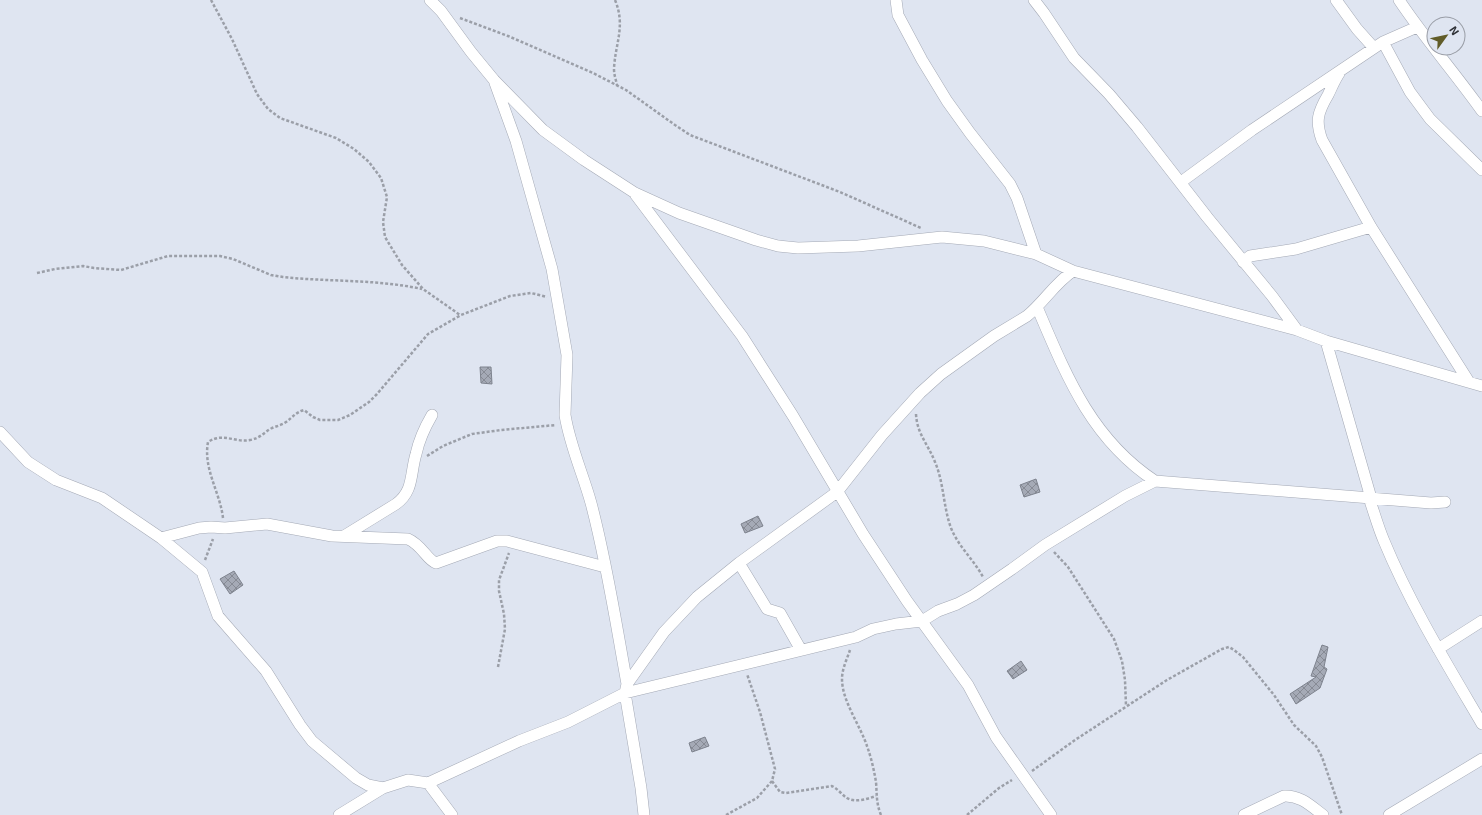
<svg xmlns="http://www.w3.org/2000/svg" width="1482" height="815" viewBox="0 0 1482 815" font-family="'Exo 2',sans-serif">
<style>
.building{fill:url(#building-cross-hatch);stroke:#7e838e}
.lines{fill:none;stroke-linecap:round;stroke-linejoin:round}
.minor-casing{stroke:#a4a9b5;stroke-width:12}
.path{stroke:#9b9fa8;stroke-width:2.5;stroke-dasharray:3 2;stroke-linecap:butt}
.minor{stroke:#fff;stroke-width:11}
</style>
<defs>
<pattern id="building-cross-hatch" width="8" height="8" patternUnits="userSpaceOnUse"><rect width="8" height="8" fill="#a5aab6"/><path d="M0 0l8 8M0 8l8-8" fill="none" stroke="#878b95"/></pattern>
</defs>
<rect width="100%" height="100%" fill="#dfe5f1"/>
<path class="building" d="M480 367H491L492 384 481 383Z
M1036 479 1040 492 1024 497 1020 485Z
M758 516 763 526 745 533 741 524Z
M234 571 243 585 230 594 220 579Z
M1322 645 1328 647 1324 667 1327 669 1320 688 1296 704 1290 694 1316 677 1311 676Z
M1021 661 1027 670 1013 679 1007 671Z
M705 737 709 746 692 752 689 743Z"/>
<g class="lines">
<defs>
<path id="minor" d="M430 0 441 11 471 52 494 80 543 130 584 160 635 193 679 213 756 240 778 246 798 248 858 246 942 237 984 241 1036 254 1073 271 1297 330 1326 341 1482 386
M896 0 898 15 922 60 947 101 970 133 1010 184 1017 198 1036 254
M1034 0 1044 13 1074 58 1109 94 1137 127 1207 217 1272 296 1297 330
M1336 0 1357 29 1374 48
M1399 0C1425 39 1455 73 1482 111
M1383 42 1410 92 1430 119 1482 170
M1340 72C1335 79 1332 87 1328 95 1318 112 1315 121 1322 140L1371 227 1469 382
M495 83 516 141 552 269 567 355 565 415C570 446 583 474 591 503 607 563 616 624 627 684L625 693 641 788 644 815
M1181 182 1252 130 1374 48 1383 42 1417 27
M635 194 742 336 793 416 863 534 907 601 968 685 996 737 1051 815
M1243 262 1250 256 1296 249 1371 227
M1037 307C1066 375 1091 439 1155 481L1371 498
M1326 341 1371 498H1369C1374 512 1378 527 1384 541 1410 604 1448 666 1482 724
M0 432 28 462 56 480 102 498 161 538 202 572 218 616 266 671 300 725 312 741 356 778 368 785 383 788 408 780 428 783 519 741 568 722 625 693 856 637 873 629 896 624 922 621 938 611 957 604 974 595 1012 569 1045 545 1125 496 1155 481
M1369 498 1431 503 1445 502
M344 536 396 504C414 491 410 474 416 454 419 440 425 427 432 415
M161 538 199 528 211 527 225 528 267 524 332 536 408 539C422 545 427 560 436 563L497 541H507L605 567
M739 563 767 609 780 613 801 650
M1438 649 1482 621
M627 684 664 632 697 597 739 563 837 492 882 435 920 393 941 374 994 336 1027 316C1044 302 1055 283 1073 271
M428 783 452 815
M339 815 383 788
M1244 815 1284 796C1300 795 1311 806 1323 815
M1389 815 1482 759"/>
</defs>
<use href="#minor" class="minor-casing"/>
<path class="path" d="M211 0 232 39 257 94 268 109 280 118 336 138 354 149 369 162 381 178 387 197 383 222 385 237 402 265 423 289 460 315
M615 0C626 26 615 44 614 69 614 75 616 80 617 85
M460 18 508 36 593 73 626 90 675 125 690 135 840 192 921 228
M37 273 55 269 83 266 94 268 121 270 168 256H220L233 259 271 275 283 277C329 282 376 279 422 289
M916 414C917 434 928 444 935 462 944 483 943 506 951 528 958 546 974 560 983 577
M427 456 443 446 472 434 501 430 556 425
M223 518C220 492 203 469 208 442 223 432 235 443 250 440 261 438 264 432 272 428 277 426 282 425 286 422 293 417 296 412 304 410L313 417 320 420H338L350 415 369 402 377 394 428 334 461 315 510 296 531 293 547 297
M1054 552 1068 567 1114 639 1122 661 1125 680 1126 706
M205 560 213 539
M850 650C847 659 842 669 842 679 842 701 860 725 867 746 871 757 874 770 876 782 877 794 876 803 881 815
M498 667 505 629 504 614 499 591V580L509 553
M1032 771 1075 740 1167 680 1222 649 1229 647 1234 650 1243 657 1274 695 1294 725 1316 746 1322 757 1342 815
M772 781 780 792 786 793 832 786C838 789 842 795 847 798 856 803 867 799 876 796
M726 815 757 798 772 781 775 769 760 712 747 674
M967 815 999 788 1012 780"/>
<use href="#minor" class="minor"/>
</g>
<g transform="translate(1446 36) rotate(57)"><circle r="19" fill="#dfe5f1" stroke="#999da6"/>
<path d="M0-3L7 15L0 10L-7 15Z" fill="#615c28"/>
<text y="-6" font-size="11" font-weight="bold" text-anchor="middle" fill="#2f3136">N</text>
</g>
</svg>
